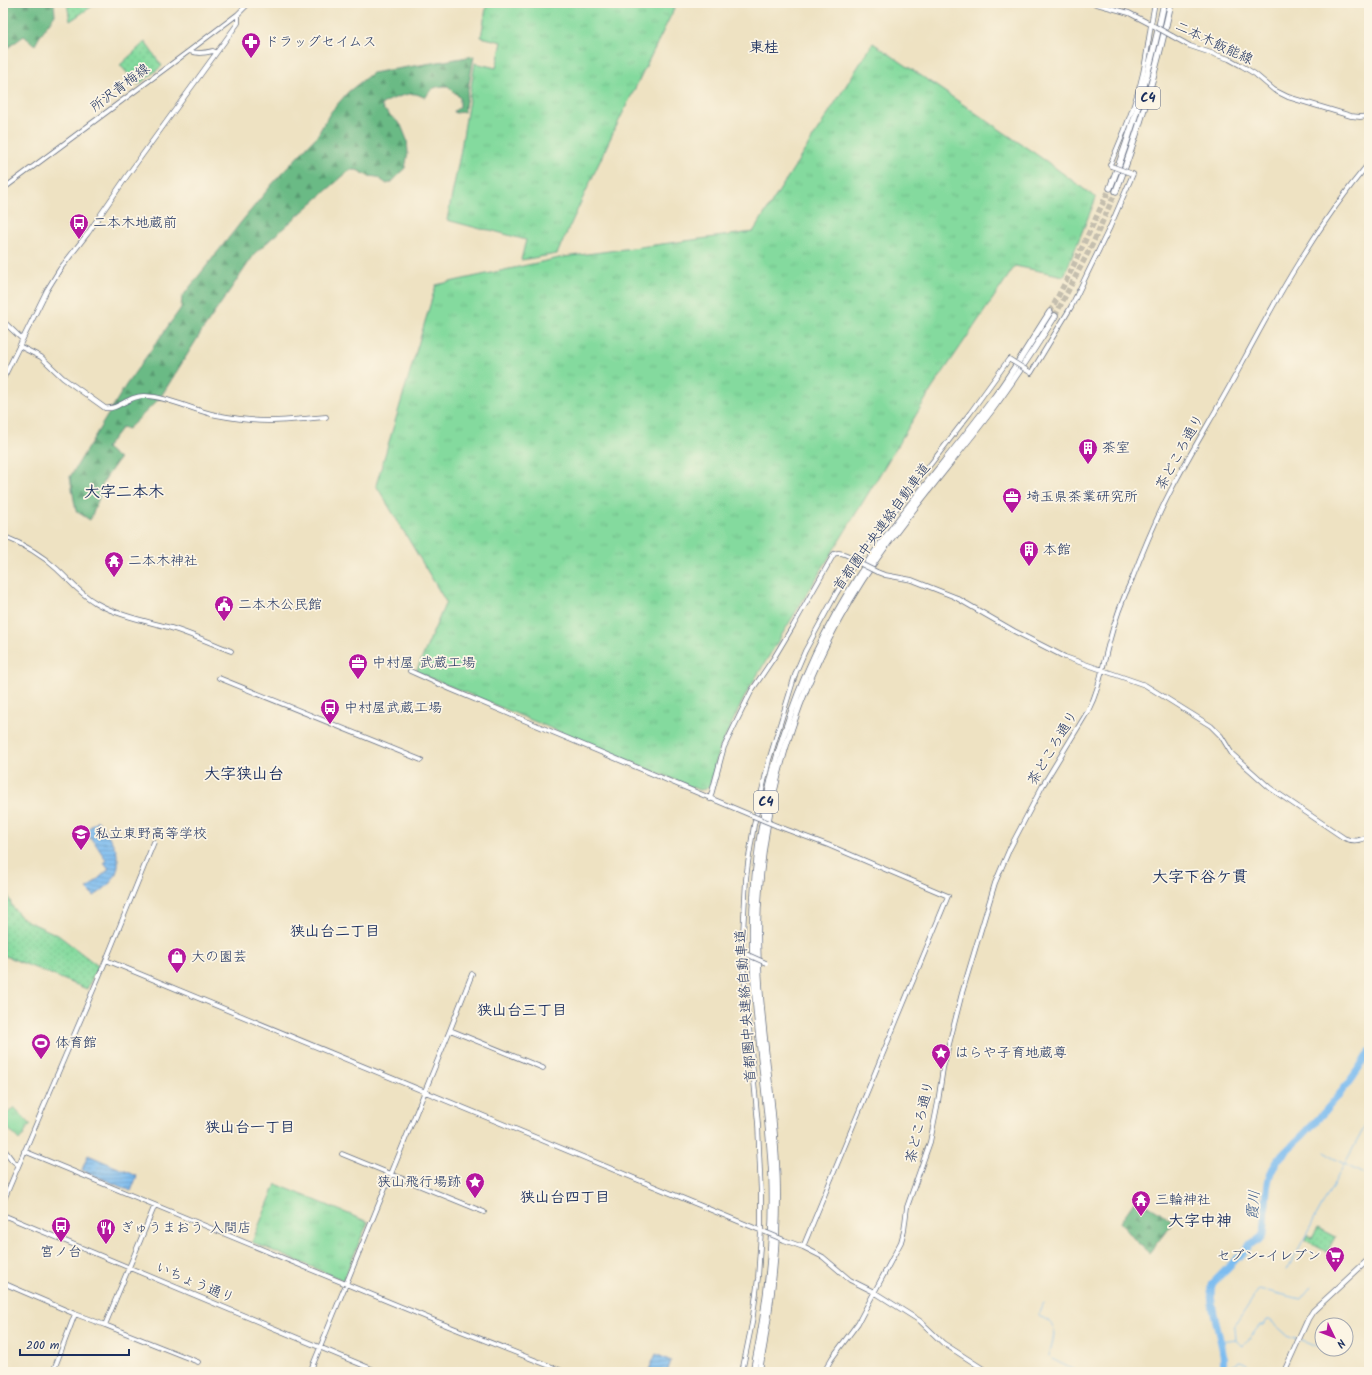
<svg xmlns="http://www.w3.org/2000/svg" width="1372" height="1375" viewBox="0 0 1372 1375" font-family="Kalam,'Klee One',sans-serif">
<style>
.grass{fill:url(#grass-tufts);stroke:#50847e}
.forest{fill:url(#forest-firs);stroke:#437472}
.park{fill:url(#park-dots);stroke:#50847e}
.water{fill:url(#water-rules);stroke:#4b76a7}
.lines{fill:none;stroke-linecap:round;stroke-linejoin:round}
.stream{stroke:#7bbcf0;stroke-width:1}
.river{stroke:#7bbcf0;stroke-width:7}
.highway-tunnel{stroke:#c4beae;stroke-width:5.5;stroke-dasharray:5.5 3;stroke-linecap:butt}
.secondary-casing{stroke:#656e81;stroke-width:5.5}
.primary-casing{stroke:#656e81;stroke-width:6}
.highway-casing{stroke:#656e81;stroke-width:7}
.secondary{stroke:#fff;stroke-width:4}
.primary{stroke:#fff;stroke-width:4.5}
.highway{stroke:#fff;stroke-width:5.5}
.secondary-bridge-casing{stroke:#656e81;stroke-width:5.5;stroke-linecap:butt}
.secondary-bridge{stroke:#fff;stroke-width:4}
.labels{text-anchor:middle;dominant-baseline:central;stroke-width:3.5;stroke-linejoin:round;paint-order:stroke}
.shield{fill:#fcf5e5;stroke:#5e6a86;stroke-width:1}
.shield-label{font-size:13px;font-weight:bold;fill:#1b2f5e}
.poi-label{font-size:14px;fill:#1b2f5e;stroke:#fcf5e5;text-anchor:start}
.street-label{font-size:14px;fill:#1b2f5e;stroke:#fcf5e5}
.neighbourhood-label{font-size:15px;font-weight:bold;fill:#1b2f5e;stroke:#fcf5e5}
.water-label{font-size:15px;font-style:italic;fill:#38598a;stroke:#fcf5e5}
.quarter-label{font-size:16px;font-weight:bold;fill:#1b2f5e;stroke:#fcf5e5}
</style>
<defs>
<pattern id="grass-tufts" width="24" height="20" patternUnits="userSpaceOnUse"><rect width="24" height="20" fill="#84da9e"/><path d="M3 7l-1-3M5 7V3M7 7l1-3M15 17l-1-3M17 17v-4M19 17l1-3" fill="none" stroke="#71bb8a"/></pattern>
<pattern id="forest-firs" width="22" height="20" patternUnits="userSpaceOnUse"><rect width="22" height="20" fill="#6bba85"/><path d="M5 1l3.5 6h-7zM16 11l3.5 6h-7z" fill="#579870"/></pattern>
<pattern id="park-dots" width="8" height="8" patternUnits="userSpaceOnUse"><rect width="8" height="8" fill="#84da9e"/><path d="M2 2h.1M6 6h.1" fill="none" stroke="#71bb8a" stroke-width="1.8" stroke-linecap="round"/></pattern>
<pattern id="water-rules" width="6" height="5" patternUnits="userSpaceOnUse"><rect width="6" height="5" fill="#7bbcf0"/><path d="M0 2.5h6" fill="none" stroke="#6499c6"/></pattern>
</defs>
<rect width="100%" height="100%" fill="#fcf5e5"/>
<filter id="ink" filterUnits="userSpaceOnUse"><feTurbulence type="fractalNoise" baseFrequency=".025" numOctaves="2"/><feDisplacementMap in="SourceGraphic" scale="8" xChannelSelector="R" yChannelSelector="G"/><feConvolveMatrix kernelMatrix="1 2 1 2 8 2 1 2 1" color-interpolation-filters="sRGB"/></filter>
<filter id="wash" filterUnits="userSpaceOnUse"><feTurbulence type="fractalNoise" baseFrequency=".012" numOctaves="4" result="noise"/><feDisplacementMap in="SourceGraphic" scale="16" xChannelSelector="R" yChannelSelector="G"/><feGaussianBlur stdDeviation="0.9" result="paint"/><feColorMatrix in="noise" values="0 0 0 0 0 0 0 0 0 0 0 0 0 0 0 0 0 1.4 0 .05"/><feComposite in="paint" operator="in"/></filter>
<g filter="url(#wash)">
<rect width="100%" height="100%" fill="#eee2c2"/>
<path class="grass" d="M487 3H677L610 139 557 254 521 260 526 240 490 230 481 229 447 220 460 155 475 63 496 68 502 42 481 37Z
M873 43 1046 161 1096 198 1064 276 1015 266 933 387 747 692 719 750 710 785 706 789 699 790 416 672 446 602 376 485 436 285 564 257 753 232Z
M14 1107 31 1125 27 1128 23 1136H22L19 1140 3 1123V1118Z
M276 1184 368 1222 343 1280 252 1242Z"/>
<path class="forest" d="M3 3H54L55 15 41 34 35 45 24 36 3 51Z
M474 56 464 112 455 113 454 111 460 107V98L448 86C437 86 431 87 426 97 421 97 421 95 416 94 408 92 388 100 381 105L383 109 401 125 407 140 408 153 405 168 392 182 387 184 377 177 368 176 357 170H350L256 252 202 331 160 398 128 429 122 427 106 448 119 459 103 482 99 498 90 520 76 511 70 477 126 385 181 308 182 297 242 221 274 182 317 136 330 113 348 92 372 73Z
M1137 1198 1160 1212 1172 1222 1171 1225 1149 1253 1135 1240 1120 1222Z"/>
<path class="park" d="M67 3H97L70 21Z
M145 42 162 66 138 85 120 65Z
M3 882 12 906 21 917 27 921 58 935 98 966 87 989 3 955Z
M1318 1228 1335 1237 1327 1252 1305 1240 1307 1235 1312 1238Z"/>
<path class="water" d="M97 820C120 849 131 873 94 896L87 889 109 869 104 862 106 860 95 843 83 832 86 828 88 829Z
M88 1155 137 1176 131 1191 82 1170Z
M656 1354 671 1361 667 1372H648Z"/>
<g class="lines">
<path class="stream" d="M1325 1152 1331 1157 1369 1177
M1287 1270 1369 1119
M1044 1303C1032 1322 1045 1314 1052 1324 1057 1330 1051 1349 1049 1356
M1235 1340 1243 1346 1260 1325H1264L1267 1320H1270L1289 1337 1296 1339
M1301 1340 1321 1347
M1221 1342 1235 1340 1234 1327 1259 1289 1301 1299 1313 1284
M1052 1359 1078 1372
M1224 1368 1240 1361 1248 1364 1247 1372"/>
<path class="river" d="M1224 1372C1223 1366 1224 1359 1223 1353 1221 1338 1206 1295 1213 1283L1248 1247 1250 1244C1258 1242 1261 1239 1264 1232 1267 1213 1264 1185 1273 1168 1280 1154 1293 1145 1304 1134 1328 1109 1351 1083 1369 1052"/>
</g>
</g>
<g filter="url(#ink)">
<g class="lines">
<path class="highway-tunnel" d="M1050 312 1069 275 1110 188
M1055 316 1093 243 1116 191"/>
<defs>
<path id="secondary" d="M1093 3 1129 13 1152 25
M1172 36 1190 46 1229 59 1242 66 1255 74 1274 90 1288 97 1351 116 1360 117 1369 116
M189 51C196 54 205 53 213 51L216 53
M1111 166 1110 165C1123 135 1136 104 1143 73 1148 50 1150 26 1155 3
M3 189 189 51 238 14 249 3
M3 321 22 339
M19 346 41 357 63 378 105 408C117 411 129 395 145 396 169 397 192 410 216 415 232 418 251 421 268 421 287 421 306 419 326 417
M1028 371 1031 373 1071 307 1110 227 1133 174
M3 379 47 290 60 269 88 233 127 176 238 23V14
M3 536C23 544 41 554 57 569 70 581 80 594 96 603 119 616 146 621 171 628 191 634 211 643 231 651
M877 572 885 575 912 580 955 597 1014 631 1065 657 1145 685 1211 726 1221 736 1232 754 1270 788 1344 838C1353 842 1360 841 1369 836
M410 671 450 689 753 816
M219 678 421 760
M710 799 724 747 745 704 752 690 775 656 793 626 834 554C843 550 853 559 861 564
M777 826 828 845 948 896 803 1247
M106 960 762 1231
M450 1030 543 1068
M3 1148 12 1160 18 1165
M24 1151 438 1322 565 1372
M342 1154 484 1212
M3 1202 106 960 154 842
M3 1215 379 1372
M784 1240 803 1247 823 1257 850 1280 874 1292 920 1321 943 1343 988 1372
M3 1283 75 1314
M105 1325 198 1362
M53 1372 75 1314 105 1325 155 1205
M310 1372 450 1030 472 974
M742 1372 752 1323 758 1278 761 1231V1195L758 1124 742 952 746 879 748 863 754 825 769 760 796 672 805 651 836 594 856 561 970 413 1009 359 1012 361
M824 1372 832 1358 858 1323 901 1242 904 1231 907 1207 930 1142 938 1102 943 1068 962 993 995 883 1010 848 1043 785 1088 711C1099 690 1102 669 1108 646 1114 623 1122 600 1132 579 1144 548 1157 517 1172 488 1194 446 1219 407 1241 365 1278 295 1318 224 1369 163"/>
<path id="primary" d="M1284 1372 1308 1319 1313 1311 1369 1259"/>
<path id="highway" d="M1110 188C1134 127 1151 66 1164 3
M1116 191C1140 130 1157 67 1171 3
M753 1372C767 1308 774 1243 772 1178 768 1088 749 998 753 908 758 791 794 676 858 577 898 515 949 458 993 399 1014 371 1031 341 1050 312
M759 1372C771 1308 779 1244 777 1178 774 1089 754 999 758 909 764 784 804 664 875 561 911 509 953 461 991 411 1014 380 1035 348 1055 316"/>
</defs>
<use href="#secondary" class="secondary-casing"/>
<use href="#primary" class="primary-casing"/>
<use href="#highway" class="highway-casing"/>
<use href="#secondary" class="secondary"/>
<use href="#primary" class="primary"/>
<use href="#highway" class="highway"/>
<defs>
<path id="secondary-bridge" d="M1154 26 1172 36
M1111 166 1130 173
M1012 361 1028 371
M861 564 877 572
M753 816 777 826
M746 954 766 963
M765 1232 784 1240"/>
</defs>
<use href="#secondary-bridge" class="secondary-bridge-casing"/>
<use href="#secondary-bridge" class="secondary-bridge"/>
</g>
</g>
<defs>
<symbol id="pharmacy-pin" viewBox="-11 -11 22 30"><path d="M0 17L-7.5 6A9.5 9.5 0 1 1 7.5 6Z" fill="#b5179e" stroke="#fcf5e5"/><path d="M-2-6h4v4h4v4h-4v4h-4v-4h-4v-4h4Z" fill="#fff"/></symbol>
<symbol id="bus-pin" viewBox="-11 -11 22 30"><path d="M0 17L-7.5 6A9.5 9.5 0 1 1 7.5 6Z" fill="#b5179e" stroke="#fcf5e5"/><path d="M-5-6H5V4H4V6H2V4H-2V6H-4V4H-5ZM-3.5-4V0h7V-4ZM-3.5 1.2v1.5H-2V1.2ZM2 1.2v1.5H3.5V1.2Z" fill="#fff"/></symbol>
<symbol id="building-pin" viewBox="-11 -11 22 30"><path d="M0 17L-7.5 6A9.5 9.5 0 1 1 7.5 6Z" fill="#b5179e" stroke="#fcf5e5"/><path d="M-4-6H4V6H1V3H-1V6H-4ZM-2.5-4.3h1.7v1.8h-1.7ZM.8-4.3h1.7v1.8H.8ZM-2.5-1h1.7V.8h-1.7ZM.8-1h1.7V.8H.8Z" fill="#fff"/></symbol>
<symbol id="office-pin" viewBox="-11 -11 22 30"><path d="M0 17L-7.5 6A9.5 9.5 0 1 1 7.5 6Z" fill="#b5179e" stroke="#fcf5e5"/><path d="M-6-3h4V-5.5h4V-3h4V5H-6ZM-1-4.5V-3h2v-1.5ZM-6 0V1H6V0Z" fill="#fff"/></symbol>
<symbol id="temple-pin" viewBox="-11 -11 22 30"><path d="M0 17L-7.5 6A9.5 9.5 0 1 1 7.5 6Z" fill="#b5179e" stroke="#fcf5e5"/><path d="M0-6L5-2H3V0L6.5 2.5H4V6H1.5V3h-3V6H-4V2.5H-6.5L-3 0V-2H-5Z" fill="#fff"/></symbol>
<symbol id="civic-pin" viewBox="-11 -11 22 30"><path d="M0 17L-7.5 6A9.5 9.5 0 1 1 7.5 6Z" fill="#b5179e" stroke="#fcf5e5"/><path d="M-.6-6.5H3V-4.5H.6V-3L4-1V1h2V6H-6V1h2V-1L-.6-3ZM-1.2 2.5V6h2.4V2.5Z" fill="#fff"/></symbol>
<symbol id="school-pin" viewBox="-11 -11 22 30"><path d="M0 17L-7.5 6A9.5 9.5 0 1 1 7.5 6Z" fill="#b5179e" stroke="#fcf5e5"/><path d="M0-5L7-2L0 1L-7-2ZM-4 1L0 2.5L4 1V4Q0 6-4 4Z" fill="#fff"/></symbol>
<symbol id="shop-pin" viewBox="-11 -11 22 30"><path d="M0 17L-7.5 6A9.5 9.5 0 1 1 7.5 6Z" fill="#b5179e" stroke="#fcf5e5"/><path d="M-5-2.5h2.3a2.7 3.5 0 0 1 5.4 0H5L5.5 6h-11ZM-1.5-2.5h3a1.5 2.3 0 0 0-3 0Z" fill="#fff"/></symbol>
<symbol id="stadium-pin" viewBox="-11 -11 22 30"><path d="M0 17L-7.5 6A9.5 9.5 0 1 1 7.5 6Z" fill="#b5179e" stroke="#fcf5e5"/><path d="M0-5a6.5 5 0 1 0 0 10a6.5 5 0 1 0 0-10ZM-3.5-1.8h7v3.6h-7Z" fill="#fff"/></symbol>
<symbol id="sight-pin" viewBox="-11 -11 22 30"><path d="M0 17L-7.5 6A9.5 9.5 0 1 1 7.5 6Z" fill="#b5179e" stroke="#fcf5e5"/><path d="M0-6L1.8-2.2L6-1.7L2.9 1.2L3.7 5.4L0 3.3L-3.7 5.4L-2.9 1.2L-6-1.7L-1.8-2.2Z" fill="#fff"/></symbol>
<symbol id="restaurant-pin" viewBox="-11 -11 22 30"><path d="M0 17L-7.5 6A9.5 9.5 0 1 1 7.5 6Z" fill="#b5179e" stroke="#fcf5e5"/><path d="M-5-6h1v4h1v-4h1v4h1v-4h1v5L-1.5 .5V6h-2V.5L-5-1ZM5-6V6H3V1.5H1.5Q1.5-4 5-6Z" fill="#fff"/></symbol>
<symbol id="supermarket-pin" viewBox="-11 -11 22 30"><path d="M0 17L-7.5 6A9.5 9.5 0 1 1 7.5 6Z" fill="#b5179e" stroke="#fcf5e5"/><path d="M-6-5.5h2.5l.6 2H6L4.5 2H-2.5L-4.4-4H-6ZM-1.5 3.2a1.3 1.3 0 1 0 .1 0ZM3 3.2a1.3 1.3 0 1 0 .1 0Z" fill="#fff"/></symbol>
</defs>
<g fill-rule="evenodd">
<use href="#pharmacy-pin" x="240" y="31" width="22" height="30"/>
<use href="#bus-pin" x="68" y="212" width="22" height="30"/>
<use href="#building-pin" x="1077" y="437" width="22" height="30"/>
<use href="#office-pin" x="1001" y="486" width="22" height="30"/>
<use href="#building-pin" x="1018" y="539" width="22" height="30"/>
<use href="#temple-pin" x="103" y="550" width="22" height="30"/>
<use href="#civic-pin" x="213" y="594" width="22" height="30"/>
<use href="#office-pin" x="347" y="652" width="22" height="30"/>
<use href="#bus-pin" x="319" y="697" width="22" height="30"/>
<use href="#school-pin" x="70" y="823" width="22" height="30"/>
<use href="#shop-pin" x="166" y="946" width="22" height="30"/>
<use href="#stadium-pin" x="30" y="1032" width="22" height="30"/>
<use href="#sight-pin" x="930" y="1042" width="22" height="30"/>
<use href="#sight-pin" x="464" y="1171" width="22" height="30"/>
<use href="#temple-pin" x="1130" y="1189" width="22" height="30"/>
<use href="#bus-pin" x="50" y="1215" width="22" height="30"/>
<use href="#restaurant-pin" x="95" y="1217" width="22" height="30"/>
<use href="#supermarket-pin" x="1324" y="1245" width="22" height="30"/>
</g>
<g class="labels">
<g class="shield">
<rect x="1136" y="87" width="24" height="22" rx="3"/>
<rect x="754" y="791" width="24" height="22" rx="3"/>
</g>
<g class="shield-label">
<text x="1148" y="98">C4</text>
<text x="766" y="802">C4</text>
</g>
<g class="poi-label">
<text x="265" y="42">ドラッグセイムス</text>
<text x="93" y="223">二本木地蔵前</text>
<text x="1102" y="448">茶室</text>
<text x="1026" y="497">埼玉県茶業研究所</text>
<text x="1043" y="550">本館</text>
<text x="128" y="561">二本木神社</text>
<text x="238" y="605">二本木公民館</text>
<text x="372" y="663">中村屋 武蔵工場</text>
<text x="344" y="708">中村屋武蔵工場</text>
<text x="95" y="834">私立東野高等学校</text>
<text x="191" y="957">大の園芸</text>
<text x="55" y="1043">体育館</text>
<text x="955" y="1053">はらや子育地蔵尊</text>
<text x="461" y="1182" text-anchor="end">狭山飛行場跡</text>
<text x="1155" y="1200">三輪神社</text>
<text x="120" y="1228">ぎゅうまおう 入間店</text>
<text x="61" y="1252" text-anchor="middle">宮ノ台</text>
<text x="1321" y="1256" text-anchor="end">セブン-イレブン</text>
</g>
<g class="street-label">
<text transform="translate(1214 43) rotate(25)">二本木飯能線</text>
<text transform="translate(120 88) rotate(-37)">所沢青梅線</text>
<text transform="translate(1180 452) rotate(-61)">茶どころ通り</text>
<text transform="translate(882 527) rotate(-54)">首都圏中央連絡自動車道</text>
<text transform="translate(1053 748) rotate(-59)">茶どころ通り</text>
<text transform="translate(746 1006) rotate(-94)">首都圏中央連絡自動車道</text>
<text transform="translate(920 1122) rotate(-77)">茶どころ通り</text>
<text transform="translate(195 1283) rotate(23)">いちょう通り</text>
</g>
<g class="neighbourhood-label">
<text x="764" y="48">東桂</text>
<text x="335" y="932">狭山台二丁目</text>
<text x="522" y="1011">狭山台三丁目</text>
<text x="250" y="1128">狭山台一丁目</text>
<text x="565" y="1198">狭山台四丁目</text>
</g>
<g class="water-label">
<text transform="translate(1254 1205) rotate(-85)">霞川</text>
</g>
<g class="quarter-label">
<text x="124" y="492">大字二本木</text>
<text x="244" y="774">大字狭山台</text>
<text x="1200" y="877">大字下谷ケ貫</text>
<text x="1200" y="1221">大字中神</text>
</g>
</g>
<rect width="1372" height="1375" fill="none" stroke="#fcf5e5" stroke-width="16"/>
<g transform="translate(1334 1337) rotate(133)"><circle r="19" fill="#fcf5e5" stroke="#a2a6af"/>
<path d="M0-3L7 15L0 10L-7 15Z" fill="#b5179e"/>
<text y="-6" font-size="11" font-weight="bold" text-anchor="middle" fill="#1b2f5e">N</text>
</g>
<path d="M20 1349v6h109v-6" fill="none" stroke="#1b2f5e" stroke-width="2"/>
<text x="26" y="1349" font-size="12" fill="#1b2f5e" stroke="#fcf5e5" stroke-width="3" paint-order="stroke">200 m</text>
</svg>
